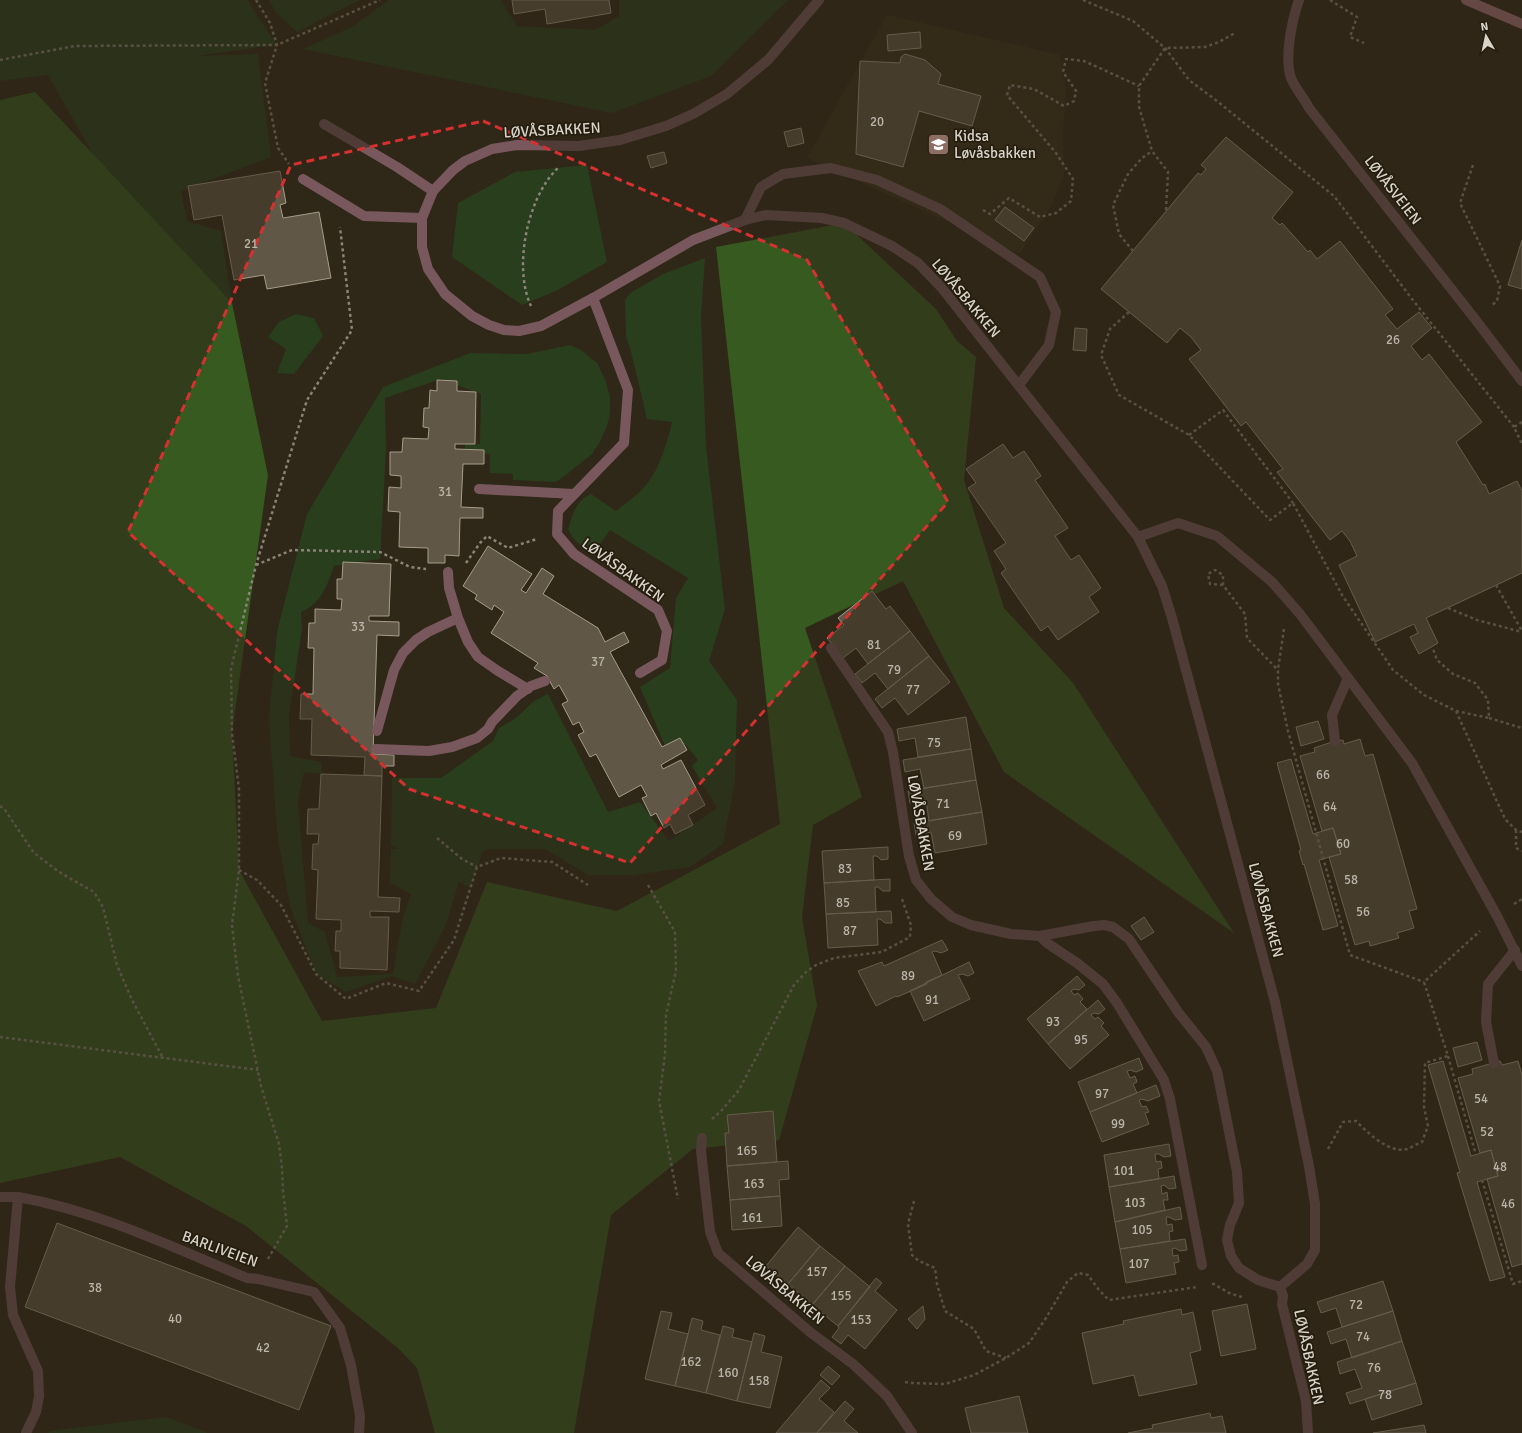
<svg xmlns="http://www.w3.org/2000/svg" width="1522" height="1433" viewBox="0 0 1522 1433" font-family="Signika,sans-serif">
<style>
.built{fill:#3b301a}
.green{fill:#293e1d}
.forest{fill:#365a1f}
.building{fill:#605746;stroke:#a89d8b}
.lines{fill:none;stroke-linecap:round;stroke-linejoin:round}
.path{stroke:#8a8377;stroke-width:2.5;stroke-dasharray:3 3;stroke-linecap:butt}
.service{stroke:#79585d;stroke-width:10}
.pedestrian{stroke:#79585d;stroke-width:10}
.minor{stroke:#79585d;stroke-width:10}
.secondary{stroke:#a6727b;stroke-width:10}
.marked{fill:none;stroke:#d63130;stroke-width:3;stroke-dasharray:8 5;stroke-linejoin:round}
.labels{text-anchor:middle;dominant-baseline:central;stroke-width:3.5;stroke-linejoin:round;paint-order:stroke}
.number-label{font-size:13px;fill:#bbb4a9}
.street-label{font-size:15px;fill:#d9d3ca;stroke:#251d0e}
.poi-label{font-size:15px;fill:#d9d3ca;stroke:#251d0e;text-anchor:start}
</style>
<rect width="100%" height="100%" fill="#2f2717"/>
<path class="built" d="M887 15 1060 55 1066 94 1063 132 1064 177 1050 208 1019 254 807 158Z"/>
<path class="green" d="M0 0H247L277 45 195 56 258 54 271 157 181 191 187 221 221 231 232 303 124 209 48 75 0 81Z
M269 0H360L297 32 276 13Z
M389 0H501L517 26 596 30 619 16V0H788L711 76 612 113 303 49 352 27Z
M587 165 607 262 556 291 522 305 452 257 458 203 515 172Z
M705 258 701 316 706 447 725 609 709 661 737 700 735 781 723 844 690 867 634 875H588L545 849H487L482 853 471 888 459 882 445 927 415 984 392 976 346 992 316 974 290 906 277 832 269 719 277 632 307 514 383 387 470 353 527 354 570 345 581 350 597 363 605 379 610 397V413L607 426 600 442 592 454 562 478 556 482 513 480V474L490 473V454L465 453V444H480L481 394 441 379 385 398 386 451 380 559 334 566C327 586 321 604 301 612L302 629 289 715 290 756 321 762 322 774 304 772 298 800 308 923 325 932 337 977 393 974 403 917 411 894 390 883 391 849H399L391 845 392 778H441L493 741 499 728 516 718 534 701 548 694 608 812 640 802 669 841 717 808 692 766 698 760 685 744 668 753 640 687 670 668 676 598 688 578 610 530 596 550C580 547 576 543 568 530 572 515 576 500 591 494L616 511C626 503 638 495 646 485 660 468 667 443 672 422L647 419 632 356 626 336 625 300 630 293 663 274Z
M296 314 314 318 323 336 294 374 277 373 286 349 268 337 279 322Z
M166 1417 208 1433H48L49 1431Z"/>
<path class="forest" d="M35 92 232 303 268 475 232 733 239 870 322 1021 436 1008 487 882 617 911 780 824 716 247 844 223 936 309 957 341 976 357 964 480 1004 608 1073 683 1234 933 1004 772 903 581 805 628 862 797 813 825 802 917 817 1006 779 1140 693 1149 611 1215 574 1433H435L417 1368 398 1348 246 1226 120 1157 0 1183V100Z"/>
<path class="building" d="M512 0H609L611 13 547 24 545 9 514 14Z
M920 32 921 48 888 51 887 35Z
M905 54 925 60 941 74 938 84 981 96 972 126 919 111 903 167 856 154 860 61 900 63 901 57Z
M801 128 804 143 788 147 784 132Z
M1226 137 1293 192 1272 218 1280 225 1282 223 1308 252 1310 250 1317 259 1340 241 1393 309 1385 315 1397 329 1419 312 1432 328 1411 346 1422 360 1429 354 1482 422 1456 442 1483 485 1485 484 1489 494 1517 481 1522 491V573L1426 618 1438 643 1419 654 1410 637 1418 633 1414 624 1375 642 1339 565 1357 556 1350 541 1342 531 1330 540 1277 472 1283 469 1246 422 1241 426 1189 359 1201 350 1191 337 1180 328 1167 343 1101 289 1198 173 1201 175 1206 169 1201 165Z
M664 152 667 163 651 168 647 156Z
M280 171 286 203 280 205 283 218 319 212 331 278 267 289 264 275 234 280 222 215 194 220 188 186Z
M1005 207 1034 228 1024 241 995 220Z
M1522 240V289L1508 285Z
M1075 328 1087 329 1086 351 1073 350Z
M437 380 457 381V391L476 392 475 444H455V449L484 450V464H463L461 507 483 508V518H460L459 556 445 555V563H428V548L399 547 400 512 388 511 389 487 401 488V476L390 475V452H402L403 438 428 439 429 428 423 427 424 408H429L430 390 437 391Z
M1003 444 1013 458 1024 451 1041 476 1035 480 1068 528 1055 536 1071 560 1079 555 1101 588 1089 597 1099 612 1058 640 1048 626 1041 631 1001 573 1006 569 994 551 1006 543 968 488 976 483 966 469Z
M488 546 532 574 521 590 526 593 542 568 554 576 543 594 598 628 605 642 624 632 629 642 610 652 662 747 680 738 687 750 661 765 663 769 681 760 705 805 688 815 693 825 675 834 670 824 664 828 656 813 651 816 642 798 647 796 641 785 619 797 596 754 590 757 578 735 584 732 579 722 573 725 562 704 568 701 559 685 554 689 547 676 534 668 538 663 491 633 504 612 494 605 492 610 475 599 477 595 463 586Z
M343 562 391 564 389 616H369V621L399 622V636L377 635 373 754 394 755V766H382V776L364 775 365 757 311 755 312 719H300L301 694H313L314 648H308L309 623H315V609L341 610 342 599H337V579H342Z
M872 591 886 609 890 606 910 631 868 664 856 648 843 658 827 638 844 625 838 618Z
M910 631 929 656 888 689 875 673 862 683 855 674Z
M929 656 950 682 908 715 895 698 882 708 875 699Z
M966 717 971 749 918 757 915 738 899 741 897 729Z
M1318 721 1324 739 1301 746 1296 727Z
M1360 739 1365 756 1373 754 1417 909 1409 911 1414 928 1397 933 1399 938 1370 946 1369 941 1355 945 1329 857 1341 854 1333 828 1322 831 1300 756 1315 752 1314 748 1335 741 1343 740 1344 744Z
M971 749 976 780 924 788 920 769 905 772 903 760Z
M1291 759 1313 834 1333 828 1341 854 1319 860 1338 926 1323 930 1304 864 1303 865 1299 851 1301 850 1277 763Z
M321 774 382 776 378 897 400 898 399 912 370 911V917H389L387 970 340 968V951H335L336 931H341V920L316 919 318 870 312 869 313 844H318L319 834H307L308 809H319Z
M976 780 982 812 929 821 926 800 910 803 908 791Z
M982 812 987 844 935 853 931 832 916 835 914 823Z
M888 847V859L881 860 877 856H873L874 880 824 883 822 851Z
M890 879V891H883L878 887H875L876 912 826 914 824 883Z
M891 911 892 923H885L880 919H877L878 945 828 948 826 914Z
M1144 917 1154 932 1141 940 1131 926Z
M942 940 948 950 941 953 935 951 932 952 942 975 926 982 927 984 897 997 896 996 876 1006 858 971 882 962 884 966Z
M969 962 974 973 968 976 962 974 958 975 970 999 924 1021 910 991Z
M1077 976 1085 985 1079 990 1074 989 1071 991 1074 995 1078 993 1083 999 1080 1002 1087 1009 1048 1044 1027 1019Z
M1098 1000 1105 1009 1099 1014 1094 1013 1091 1015 1095 1019 1098 1017 1104 1023 1101 1026 1109 1035 1070 1069 1048 1044Z
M1477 1042 1482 1060 1458 1067 1453 1048Z
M1139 1058 1143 1069 1136 1072 1130 1070 1127 1071 1130 1078 1135 1076 1137 1082 1133 1084 1137 1093 1090 1112 1078 1082Z
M1443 1061 1471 1156 1491 1150 1498 1176 1477 1182 1505 1277 1490 1281 1457 1173 1460 1172 1428 1065Z
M1500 1061 1502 1065 1518 1061 1522 1075V1264L1512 1267 1487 1179 1498 1176 1491 1150 1480 1153 1458 1078 1473 1074 1472 1069Z
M1156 1085 1160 1096 1148 1101 1142 1099 1139 1100 1142 1107 1146 1106 1149 1112 1145 1113 1149 1124 1102 1142 1090 1112Z
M773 1111 777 1162 727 1166 725 1133H729L727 1115Z
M1169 1144 1171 1156 1164 1157 1159 1154H1155L1156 1162 1161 1161 1162 1168 1158 1169 1159 1179 1109 1187 1104 1155Z
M788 1161 789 1179 779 1180 780 1196 730 1200 727 1166Z
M1174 1176 1176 1188 1169 1189 1164 1185 1161 1186 1162 1194 1167 1192 1168 1200H1163L1165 1210 1115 1222 1109 1187Z
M780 1196 782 1226 732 1230 730 1200Z
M1180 1207 1182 1219 1175 1220 1169 1217H1166L1167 1225 1172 1224 1173 1231 1169 1232 1170 1241 1120 1249 1115 1222Z
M57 1223 331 1326 299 1410 25 1307Z
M798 1227 820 1246 788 1284 766 1266Z
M1185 1239 1187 1250 1180 1251 1175 1248 1172 1249 1173 1256 1178 1255 1179 1262 1174 1263 1176 1274 1126 1283 1120 1249Z
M820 1246 845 1266 812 1305 788 1284Z
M845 1266 870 1287 838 1326 812 1305Z
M876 1278 882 1283 875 1291 897 1310 865 1349 848 1335 841 1344 832 1337 839 1328 838 1326Z
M1383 1281 1393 1311 1342 1327 1336 1308 1321 1313 1317 1302Z
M1247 1304 1256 1349 1221 1356 1212 1311Z
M923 1306 925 1319 917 1329 908 1319Z
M1181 1309 1182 1315 1193 1312 1201 1350 1190 1353 1197 1384 1139 1396 1134 1375 1093 1384 1082 1333 1124 1324 1123 1321Z
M661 1311 672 1313 668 1329 688 1334 675 1386 645 1379Z
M1393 1311 1402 1341 1352 1358 1346 1339 1331 1344 1327 1332Z
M692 1318 703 1321 701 1330 720 1335 706 1393 675 1386Z
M723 1326 734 1329 732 1337 752 1342 737 1401 706 1393Z
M754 1333 765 1336 761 1352 782 1357 770 1408 737 1401Z
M1402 1341 1416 1383 1350 1404 1346 1393 1362 1388 1355 1369 1340 1374 1337 1362Z
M828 1366 840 1376 832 1385 820 1375Z
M821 1380 830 1388 819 1399 834 1412 817 1433H776Z
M1416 1383 1422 1404 1372 1420 1365 1399Z
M1019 1396 1028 1433H971L965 1408Z
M845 1401 854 1409 844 1421 858 1433H817Z
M1210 1413 1211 1418 1222 1416 1226 1433H1128L1153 1428 1152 1425Z
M1424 1425 1426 1433H1373Z"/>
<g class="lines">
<path class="path" d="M256 0 270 23 277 45 265 83 278 148 289 164
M1083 0 1133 21 1165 48 1189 80 1217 101 1334 196 1412 299 1514 427
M1330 0 1357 17 1350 37 1364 43
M0 60 75 46 277 45 380 0
M1473 165 1460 203 1500 286 1497 301 1491 306
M983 210 990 214 1009 198 1040 217 1056 213 1071 201 1073 179 1056 153 1007 95 1010 85 1034 89 1064 106 1074 101 1076 91 1063 72 1066 59 1084 61 1139 86
M1166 210 1168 172 1152 151 1139 107V86L1165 48 1205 47 1219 42 1235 33
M1133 251 1119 234 1113 205 1128 174 1142 158 1152 151
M531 306C513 268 527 197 558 168
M1129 312 1110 329 1101 355 1119 395 1189 435 1270 520 1293 503 1342 595 1393 670 1424 695 1456 711 1489 718 1488 700 1475 683 1453 674 1437 660 1432 646
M1522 422 1514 427 1522 444
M1189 435 1223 410 1293 503
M466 563 480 543 487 536 508 548 537 539
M256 565 292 550 380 552 410 567 426 569
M1223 585 1210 584 1208 574 1215 570 1223 575V585L1245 614 1247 638 1277 669
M1496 585 1522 631
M1448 608 1477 620 1522 632
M1284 629 1278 669V684L1288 731 1350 955 1424 982
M1456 711 1505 819 1516 830 1522 832
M1489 718 1522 728
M0 806 5 810 34 853 59 872 94 892 103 907 117 965 132 1000 163 1058
M1516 830V848L1522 851
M437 838 462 859 477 867
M239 870 257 880 281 905 316 974 346 999 386 983 419 991 454 940 477 867 501 858 552 862 588 885
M648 885 675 932 676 971 666 1015 665 1054 659 1101 678 1199
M1514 904 1522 899
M0 1037 258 1070
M1448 1056 1476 1155
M712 1119 722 1110 739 1090 794 985 806 972 816 965 834 958 882 952 910 937 911 925 902 899
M1328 1149 1343 1122 1356 1121C1367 1132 1389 1154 1407 1149 1412 1147 1417 1144 1422 1142L1428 1126 1424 1107 1425 1063 1448 1056 1424 982 1480 931
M1482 1180 1513 1284 1522 1281
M914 1201 908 1224 912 1255 919 1261 935 1268 937 1284 945 1311 974 1329 986 1351 1006 1358
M268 1259 287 1226 283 1191 282 1168 279 1144 261 1086 238 976 232 925 239 870V789L232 733 231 669 256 565 307 400 352 330 340 227
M1212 1284H1214L1229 1293 1242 1297
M905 1382 910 1383 945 1384 974 1375 1006 1358 1029 1343 1046 1318 1067 1282 1078 1273 1088 1275 1099 1290 1109 1300 1197 1287"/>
<path class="service" d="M324 124 397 167 433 191
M303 179 364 216 422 218
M745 220 761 187 783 174 831 168 877 180 940 209 1040 277 1056 312 1049 345 1019 385
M593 298 628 390 624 443 558 511 557 534 574 554 658 610 667 631 662 660 640 673
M479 489 574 494
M831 648 888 732 893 752 909 856 916 880 931 899 952 917 971 925 1011 934 1040 936 1047 943 1077 963 1103 984 1117 1003 1164 1080 1170 1099 1202 1265
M1335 741 1332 715 1348 678
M1494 1063 1486 1022 1488 984 1515 950
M0 1197H18L10 1287 13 1315 38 1371 39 1396 36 1412 26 1433
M18 1197C98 1211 172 1247 247 1278L258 1279 314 1292 340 1328 351 1365 360 1416 359 1433"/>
<path class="pedestrian" d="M448 572 449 588 458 618 468 642 478 657 498 671 528 689
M377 731 394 670 403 653 416 640 428 632 458 618
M376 749 429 751 452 747 477 738 488 729 492 722 517 696 531 686 545 681"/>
<path class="minor" d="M819 0 768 60 727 94 693 114 666 126 620 140 579 146 517 145 492 149 465 161 453 170 433 191 422 218V247L428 269 445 294 472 316 489 325 504 330 519 331 541 326 593 298 693 240 745 220 766 215 822 218 844 223 892 246 918 263 941 287 1138 537 1162 586 1172 618 1275 1002 1309 1166 1315 1204V1250L1307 1264 1280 1287
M1299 0C1292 20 1284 58 1291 78 1295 88 1304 98 1309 108L1475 319 1522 381
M1138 537 1178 523 1217 536 1272 582 1300 614 1412 763 1497 916 1522 966
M1040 936 1094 926 1104 925 1113 927 1129 939 1178 1012 1206 1047 1217 1071 1237 1172 1239 1203 1230 1225 1227 1240 1231 1256 1239 1268 1258 1280 1280 1287
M702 1138 701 1151 710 1232 718 1253 810 1332 853 1364 887 1396 912 1433
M1280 1287 1283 1296 1282 1304 1306 1401 1308 1433"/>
<path class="secondary" d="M1466 0 1522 24"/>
</g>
<path d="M0 0H1522V1433H0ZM483 121 807 260 948 502 630 863 409 789 128 532 291 165Z" fill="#2f2717" fill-opacity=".55" fill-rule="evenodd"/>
<path class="marked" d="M483 121 807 260 948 502 630 863 409 789 128 532 291 165Z"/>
<defs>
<symbol id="school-square" viewBox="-11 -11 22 22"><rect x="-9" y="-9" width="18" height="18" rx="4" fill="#8d6e63" stroke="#251d0e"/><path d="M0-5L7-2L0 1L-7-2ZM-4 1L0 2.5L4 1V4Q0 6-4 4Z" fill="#fff"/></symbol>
</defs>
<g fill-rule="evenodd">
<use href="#school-square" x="926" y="132" width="25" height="25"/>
</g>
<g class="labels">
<g class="number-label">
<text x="877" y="122">20</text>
<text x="251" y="244">21</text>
<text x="1393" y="340">26</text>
<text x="445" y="492">31</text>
<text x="358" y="627">33</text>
<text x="874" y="645">81</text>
<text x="598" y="662">37</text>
<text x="894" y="670">79</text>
<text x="913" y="690">77</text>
<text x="934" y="743">75</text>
<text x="1323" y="775">66</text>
<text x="943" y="804">71</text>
<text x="1330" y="807">64</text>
<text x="955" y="836">69</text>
<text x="1343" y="844">60</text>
<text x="845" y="869">83</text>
<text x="1351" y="880">58</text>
<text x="843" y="903">85</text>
<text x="1363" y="912">56</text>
<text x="850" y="931">87</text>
<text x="908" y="976">89</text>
<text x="932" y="1000">91</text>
<text x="1053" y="1022">93</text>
<text x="1081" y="1040">95</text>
<text x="1102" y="1094">97</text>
<text x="1481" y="1099">54</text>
<text x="1118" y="1124">99</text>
<text x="1487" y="1132">52</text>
<text x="747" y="1151">165</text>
<text x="1500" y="1167">48</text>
<text x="1124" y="1171">101</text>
<text x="754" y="1184">163</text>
<text x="1135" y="1203">103</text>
<text x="1508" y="1204">46</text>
<text x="752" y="1218">161</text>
<text x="1142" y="1230">105</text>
<text x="1139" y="1264">107</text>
<text x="817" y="1272">157</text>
<text x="95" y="1288">38</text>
<text x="841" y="1296">155</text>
<text x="1356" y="1305">72</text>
<text x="175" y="1319">40</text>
<text x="861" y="1320">153</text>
<text x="1363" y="1337">74</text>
<text x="263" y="1348">42</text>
<text x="691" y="1362">162</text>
<text x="1374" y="1368">76</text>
<text x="728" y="1373">160</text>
<text x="759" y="1381">158</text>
<text x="1385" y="1395">78</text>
</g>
<g class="street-label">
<text transform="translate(552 130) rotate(-3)">LØVÅSBAKKEN</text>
<text transform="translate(1393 190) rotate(52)">LØVÅSVEIEN</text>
<text transform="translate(966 298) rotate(50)">LØVÅSBAKKEN</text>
<text transform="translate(623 570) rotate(36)">LØVÅSBAKKEN</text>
<text transform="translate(921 823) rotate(80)">LØVÅSBAKKEN</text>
<text transform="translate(1266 910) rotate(75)">LØVÅSBAKKEN</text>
<text transform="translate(220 1249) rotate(20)">BARLIVEIEN</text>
<text transform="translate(785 1290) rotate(40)">LØVÅSBAKKEN</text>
<text transform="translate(1309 1357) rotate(78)">LØVÅSBAKKEN</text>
</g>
<g class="poi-label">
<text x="954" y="136">Kidsa<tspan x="954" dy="17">Løvåsbakken</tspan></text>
</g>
</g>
<g transform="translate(1486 36) rotate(351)" stroke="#251d0e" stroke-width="3" paint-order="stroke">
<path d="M0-3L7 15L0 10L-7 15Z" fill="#d9d3ca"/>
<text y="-6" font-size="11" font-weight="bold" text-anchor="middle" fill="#d9d3ca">N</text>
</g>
</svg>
